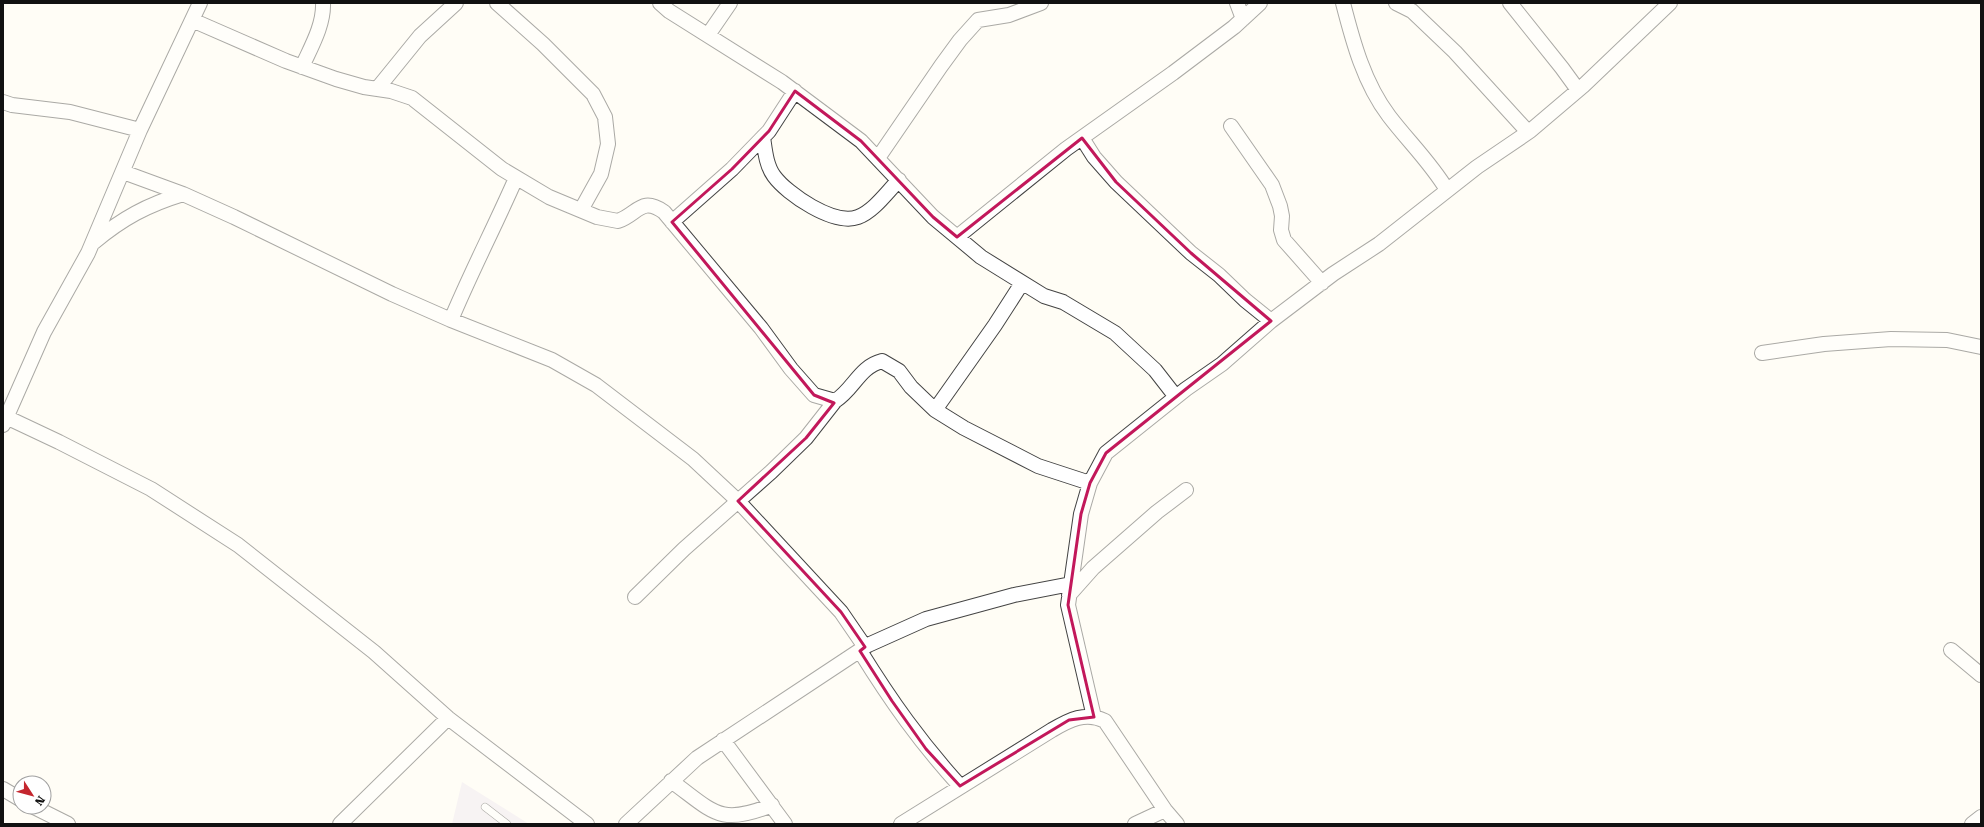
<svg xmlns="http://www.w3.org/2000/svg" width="1984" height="827" viewBox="0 0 1984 827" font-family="'Roboto Serif',serif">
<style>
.industrial{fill:#eee6ef}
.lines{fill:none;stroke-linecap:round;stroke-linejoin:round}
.lane-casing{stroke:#444;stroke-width:8}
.street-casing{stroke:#444;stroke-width:16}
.lane{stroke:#fff;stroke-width:7}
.street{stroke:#fff;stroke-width:14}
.marked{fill:none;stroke:#c2185b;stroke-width:3;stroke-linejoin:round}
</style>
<rect width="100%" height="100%" fill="#fffdf5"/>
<path class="industrial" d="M462 782 529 824H452Z"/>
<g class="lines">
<defs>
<path id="lane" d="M485 807 507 824"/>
<path id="street" d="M497 3 543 44 593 94 605 117 608 144 601 174 581 210
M660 3 669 11 782 82 861 141 933 217 981 257 1044 296 1063 302 1115 333 1155 370 1176 397
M1237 3 1243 19
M1343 3C1353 42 1364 83 1389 116 1408 141 1431 163 1447 190
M1396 3 1412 11 1455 52 1528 132
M1510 3 1562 68 1578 90
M192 20 286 61 336 79 364 87 391 91 412 98 502 169 549 197 597 217 618 221C638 214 641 196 664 212L761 328 791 369 814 395 835 401C854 389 859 367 882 361L899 371 911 387 935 410 964 428 1038 466 1090 483
M708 35 730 3
M302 67C311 47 324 25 323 3
M377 89 420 36 456 3
M3 102 12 105 70 112 140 130
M1231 126 1272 185 1280 206 1282 216 1281 230 1284 240 1322 283
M763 137C765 150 766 165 774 176 787 194 834 226 858 217 874 211 887 192 899 180
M1082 138 1094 157 1116 182 1191 253 1219 275 1245 300 1271 321
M878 158 941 66 960 40 978 20 1009 15 1041 3
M123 172 183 194 234 217 392 294 451 320 552 360 596 385 693 459 738 501 841 612 865 647
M672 222 732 169 769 131 795 91
M957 237 1066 149 1173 73 1234 27 1260 3
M94 242C123 218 147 205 183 194
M451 320C471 272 495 226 516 178
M1762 353 1824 344 1891 339 1947 340 1981 347
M935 410 995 325 1022 283
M6 417 59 442 151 489 238 545 374 652 448 718 587 824
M3 425 44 332 88 253 140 130 200 3
M1069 595 1093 568 1157 512 1186 490
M635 597 684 549 771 472 806 438 835 401
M1951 650 1981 675
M860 651C891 701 920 742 960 786
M1094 717 1068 605 1081 514 1090 483 1106 453 1186 389 1222 364 1271 321 1333 274 1379 244 1477 167 1530 131 1583 86 1670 3
M723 740 785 824
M671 781C713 811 719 827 772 805
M3 789 20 799
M34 807 68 824
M340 824 448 718
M626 824 697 758 868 645 926 619 1014 595 1071 584
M901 824 1052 730C1069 720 1086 711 1105 721L1165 810 1177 824
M1135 824 1165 810
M1972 824 1981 817"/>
</defs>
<use href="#lane" class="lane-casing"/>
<use href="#street" class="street-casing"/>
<use href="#lane" class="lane"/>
<use href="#street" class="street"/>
</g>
<path d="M0 0H1984V827H0ZM795 91 861 141 933 217 957 237 1082 138 1116 182 1191 253 1271 321 1106 453 1090 483 1081 514 1068 605 1094 717 1069 720 960 786 926 749 892 701 860 651 865 647 841 612 738 501 806 438 834 403 814 395 672 222 732 169 769 131Z" fill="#fffdf5" fill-opacity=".55" fill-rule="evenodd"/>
<path class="marked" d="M795 91 861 141 933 217 957 237 1082 138 1116 182 1191 253 1271 321 1106 453 1090 483 1081 514 1068 605 1094 717 1069 720 960 786 926 749 892 701 860 651 865 647 841 612 738 501 806 438 834 403 814 395 672 222 732 169 769 131Z"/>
<rect width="1984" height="827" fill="none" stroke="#111111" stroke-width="8"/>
<g transform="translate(32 795) rotate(126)"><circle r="19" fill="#ffffff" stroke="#a0a0a0"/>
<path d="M0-3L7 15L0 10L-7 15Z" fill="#c4262e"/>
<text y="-6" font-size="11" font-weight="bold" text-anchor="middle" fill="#111111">N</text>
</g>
</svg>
